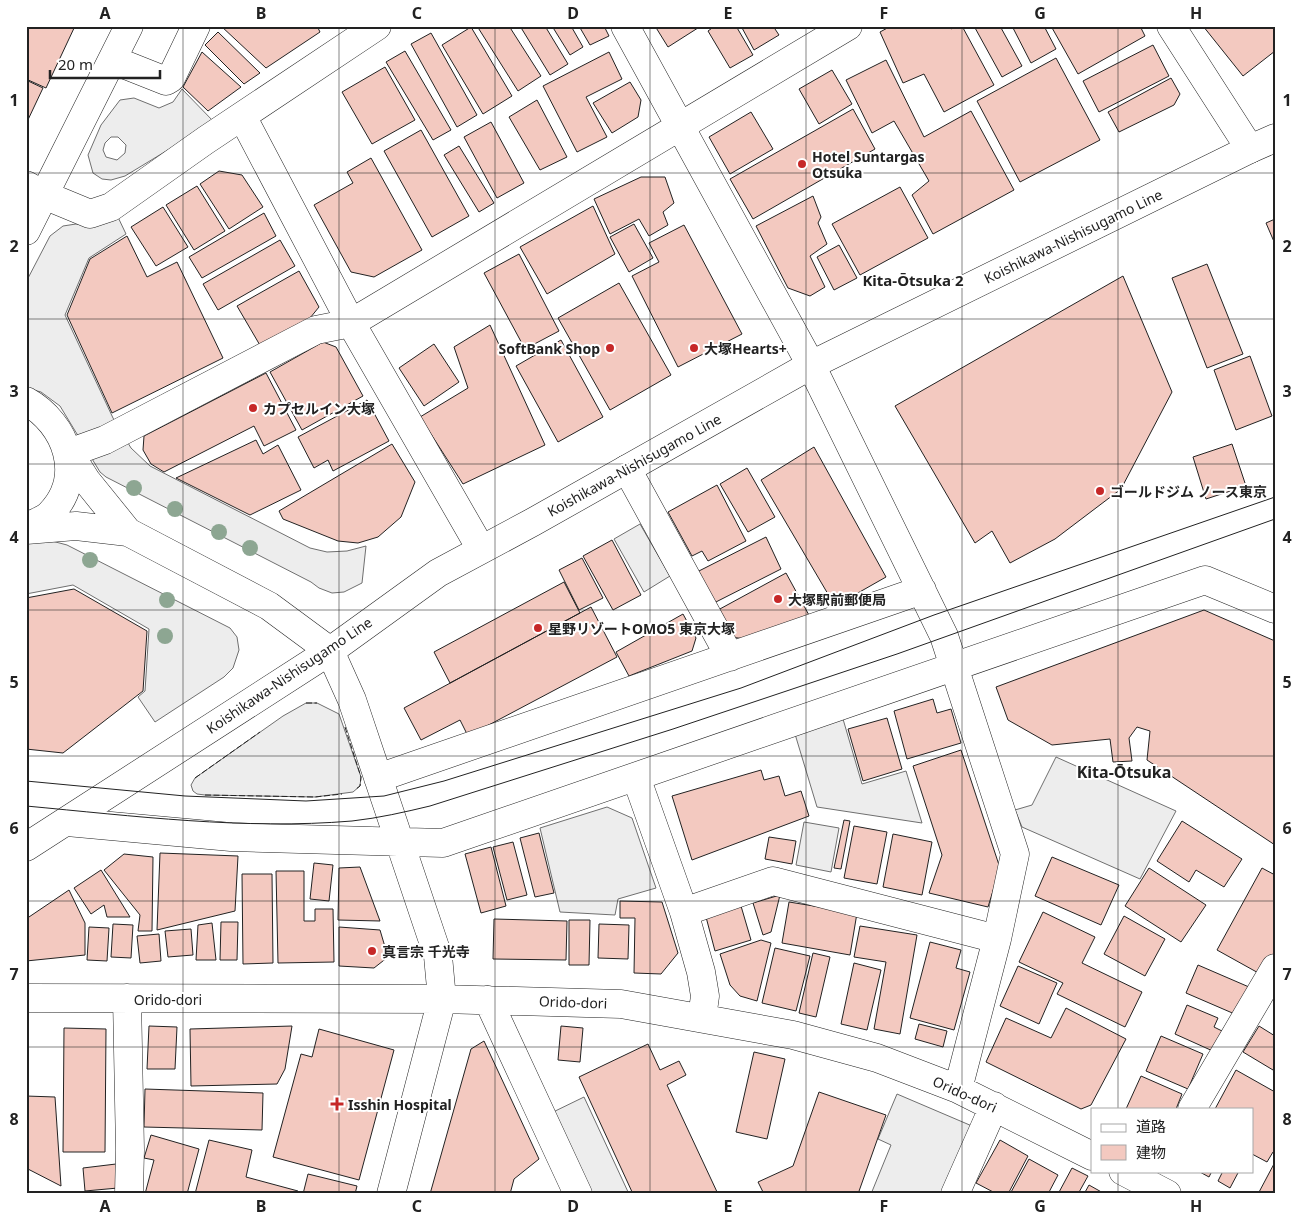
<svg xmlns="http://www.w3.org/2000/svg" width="1301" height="1220" viewBox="0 0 1301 1220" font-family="'Noto Sans','Noto Sans JP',sans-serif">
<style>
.parking{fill:#ededed;stroke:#6f6f6f;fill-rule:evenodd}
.building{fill:#f3c9c0;stroke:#222}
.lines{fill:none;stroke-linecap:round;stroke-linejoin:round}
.minor-casing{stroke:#222;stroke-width:29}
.major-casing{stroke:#222;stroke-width:29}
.minor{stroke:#fff;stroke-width:28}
.major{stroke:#fff;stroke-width:28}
.tram{stroke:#222;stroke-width:1}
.fence{stroke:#222;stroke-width:1;stroke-dasharray:6 2.5;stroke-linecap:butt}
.tree{fill:#8da692}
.grid{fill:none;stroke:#222;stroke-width:1;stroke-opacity:0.55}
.poi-dot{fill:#c62828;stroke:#fff;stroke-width:2}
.labels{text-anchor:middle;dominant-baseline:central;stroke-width:4;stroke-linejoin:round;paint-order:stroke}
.poi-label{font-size:14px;font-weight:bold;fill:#222;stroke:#fff;text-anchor:start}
.street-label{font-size:14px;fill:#222;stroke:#fff}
.neighbourhood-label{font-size:15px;font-weight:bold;fill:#222;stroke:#fff}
.quarter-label{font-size:16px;font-weight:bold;fill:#222;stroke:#fff}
.neatline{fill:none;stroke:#222;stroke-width:2}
.grid-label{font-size:16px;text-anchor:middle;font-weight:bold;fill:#222}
</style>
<rect width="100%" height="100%" fill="#fff"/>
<path class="parking" d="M182 89 214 122 125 176 111 180 102 179 93 173 88 155 101 125 120 100 134 98 159 108 173 102ZM111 137H118L126 145 125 153 117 160 106 157 103 150 105 143Z
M116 213 126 234 89 258 65 315 113 418 131 448 150 466 310 548 327 552 347 551 366 546 362 583 344 592 332 593 319 588 311 582 106 477 100 472 60 406 41 392 26 388V282L50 236 63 226 76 224 93 225Z
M640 524 670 576 644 592 614 539Z
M52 541 67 545 230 628 237 637 239 650 233 668 224 677 155 722 138 697 145 691 149 629 73 585 26 594V542Z
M306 703H317L339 714 361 777 360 786 353 792 315 797 205 795 197 794 193 791 191 785 195 778 283 716Z
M843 719 862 784 906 771 922 823 817 807 795 734Z
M1056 757 1176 811 1140 879 1022 827 1015 810 1032 805Z
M607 807 632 818 656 888 618 899 615 915 560 912 540 828Z
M804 822 839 828 831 872 796 865Z
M897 1094 972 1126 943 1194H871L891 1145 878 1139Z
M584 1097 629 1194H584L547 1115Z"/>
<path class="building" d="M26 26H75L46 88 26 79Z
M221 26H317L320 32 266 68Z
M477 26H509L541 76 518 91Z
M520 26H545L568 64 550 75Z
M552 26H571L583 47 570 55Z
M579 26H604L609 36 590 45Z
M655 26H701L668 47Z
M715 26H736L753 55 730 68 708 31Z
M741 26H773L779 35 754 50Z
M891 26H950L951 29 956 26H962L994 85 944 112 924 74 903 83 880 32Z
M974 26H1000L1022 66 1002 77Z
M1012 26H1044L1056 49 1031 63Z
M1051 26H1140L1145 36 1078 74Z
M1203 26H1275V51L1243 76Z
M471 27 512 96 483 114 442 45Z
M218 32 260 73 244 84 205 45Z
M431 33 477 115 457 127 411 44Z
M1153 45 1169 76 1099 112 1083 81Z
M405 51 451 130 433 140 386 62Z
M202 52 241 87 208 111 183 87Z
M609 52 622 79 586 97 607 137 577 152 543 86Z
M1056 58 1100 140 1020 182 977 101Z
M886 60 924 137 971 111 1014 190 933 234 912 195 929 181 894 121 872 133 846 80Z
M385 67 415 120 372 144 342 92Z
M832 70 852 104 819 124 799 89Z
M1171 78 1180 94 1174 105 1119 132 1108 112Z
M26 80 43 88 26 124Z
M630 82 641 100 638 117 612 133 593 103Z
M537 100 567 157 540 170 509 117Z
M853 109 875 149 753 219 730 179Z
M751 112 773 149 730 174 709 137Z
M491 122 524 183 497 198 464 137Z
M421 130 469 216 432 237 384 151Z
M459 146 494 203 479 212 444 155Z
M371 158 422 250 374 277 351 272 314 205 353 183 347 172Z
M219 171 242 175 263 207 229 229 200 184Z
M641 177H665L674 203 663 212 668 225 649 236 639 219 610 234 594 199Z
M197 186 225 231 194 250 166 205Z
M900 187 928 238 860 275 832 224Z
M813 196 821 217 818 223 827 244 810 256 825 287 810 296 788 288 756 226Z
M593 206 615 254 547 294 520 247Z
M163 207 188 247 156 266 131 227Z
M264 213 276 236 202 278 189 257Z
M1275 219V244L1266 223Z
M634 224 653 258 629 272 610 237Z
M684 225 742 334 678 367 632 276 659 262 649 243Z
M127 236 147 277 177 262 223 358 112 413 67 315 90 259Z
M280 240 295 266 218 310 203 284Z
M839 245 857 278 834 290 817 257Z
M519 254 559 331 525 349 484 273Z
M1207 264 1243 354 1207 368 1172 278Z
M299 271 319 307 310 318 261 347 237 306Z
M1123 276 1172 392 1121 489 1055 539 1010 563 992 531 975 543 895 406Z
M619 283 671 375 610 410 558 318Z
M490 325 545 445 463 484 420 417 468 388 454 347Z
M561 340 603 417 558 442 516 366Z
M323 342 336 347 363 396 302 430 270 372Z
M434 344 459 382 424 406 399 368Z
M1250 356 1272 416 1236 430 1214 370Z
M266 373 296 430 264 446 254 426 164 472 151 464 143 450 144 436Z
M367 400 389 441 333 471 328 460 314 468 298 437Z
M256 440 263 454 278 445 301 490 250 515 176 478Z
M392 444 415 482 401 517 378 537 358 543 338 541 283 519 279 511Z
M1232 444 1246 486 1206 499 1193 457Z
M814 447 886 577 835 606 761 480Z
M747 468 775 517 748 532 720 484Z
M717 485 746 541 708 561 702 551 692 556 668 512Z
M766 537 781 569 708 606 693 574Z
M612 540 641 595 613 610 583 556Z
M582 558 603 598 579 610 559 570Z
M786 573 810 617 746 639 730 637 718 610Z
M564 582 580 613 450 683 434 652Z
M74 589 147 631 143 691 63 753 26 749V598Z
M591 607 617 657 468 736 460 720 421 740 404 708Z
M1204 610 1275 641V845L1147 760 1150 731 1137 727 1129 738 1132 761 1113 762 1110 739 1052 745 1008 720 996 687Z
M683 614 696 638 692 651 629 676 616 652Z
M933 699 937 713 951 709 961 743 907 759 894 711Z
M887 718 902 769 863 781 848 729Z
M961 750 1000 868 988 907 929 893 942 855 913 766Z
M761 770 764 780 779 776 785 796 801 791 809 816 692 860 672 796Z
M844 820 850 821 841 869 834 868Z
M1182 821 1242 859 1224 887 1196 870 1189 882 1157 861Z
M854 826 887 832 877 884 844 878Z
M539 833 554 893 535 897 520 838Z
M893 834 932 842 922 895 883 887Z
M769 837 796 841 792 864 765 859Z
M513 842 527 895 507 900 493 847Z
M491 847 506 906 481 913 465 854Z
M160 853 238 856 235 911 157 930Z
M124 854 153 857 152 931H138L140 915 104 870Z
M1052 857 1119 885 1101 925 1035 896Z
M314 863 333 865 329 901 310 899Z
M360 867 380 921 338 920 339 868Z
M1149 868 1206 905 1181 942 1125 906Z
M1262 868 1275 875V951L1262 975 1217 950Z
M101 870 130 917H107L104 905 91 914 74 888Z
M276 871H304V921H315V909H333L334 962 278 963Z
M242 874H272L273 963 243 964Z
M69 890 85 923V955L26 961V919Z
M780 895 771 932 763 935 753 903Z
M620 901 662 902 678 953 661 974 634 973 635 918H620Z
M789 902 857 913 850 955 782 943Z
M741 906 751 940 715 951 706 917Z
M1043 912 1095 937 1082 963 1142 992 1125 1027 1057 994 1063 983 1019 962Z
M1124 916 1165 939 1145 976 1104 954Z
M494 919 567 921 566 960 493 959Z
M569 920H590L589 965H569Z
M221 922H238L237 960H220Z
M212 923 216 960H196L198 925Z
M113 924 133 925 131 958 111 957Z
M599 924 629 925 628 959 598 958Z
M860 926 917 935 900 1034 874 1029 886 962 854 957Z
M89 927 109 928 107 961 87 960Z
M339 927 380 930 388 957 374 968 339 966Z
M191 929 193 955 168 957 165 931Z
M159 934 161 961 140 963 137 936Z
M761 940 771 943 757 1001 740 996 730 985 720 954Z
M930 942 961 950 956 968 970 972 954 1030 910 1018Z
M775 948 810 956 796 1011 762 1003Z
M813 953 830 957 816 1017 799 1013Z
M854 963 881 970 867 1030 841 1024Z
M1198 965 1249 987 1237 1015 1186 993Z
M1018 966 1057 983 1039 1024 1000 1006Z
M1187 1005 1218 1018 1214 1027 1224 1032 1215 1052 1175 1034Z
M1066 1008 1126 1039 1091 1105 1081 1109 986 1062 1006 1018 1051 1038Z
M919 1024 947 1031 943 1047 915 1039Z
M149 1026 177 1027 175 1069H147Z
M292 1026 285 1069 277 1084 191 1086 190 1029Z
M561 1026 583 1028 580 1062 558 1060Z
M1259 1026 1275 1036V1066L1273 1070 1243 1052Z
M64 1028 106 1029 105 1152H63Z
M319 1029 394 1050 359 1180 273 1157 301 1054 312 1057Z
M1161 1036 1203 1054 1188 1089 1146 1071Z
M484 1041 539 1159 514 1179 510 1194H430L471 1049Z
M648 1044 660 1070 679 1061 686 1075 667 1085 718 1194H633L579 1077Z
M754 1052 785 1059 767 1139 736 1132Z
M1236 1070 1275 1092V1153L1273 1152 1267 1162 1252 1154V1109H1215Z
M1141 1076 1182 1094 1176 1109H1126Z
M145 1089 263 1093 262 1130 144 1127Z
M819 1092 886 1115 858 1194H764L758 1182 793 1166Z
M26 1096 55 1097 61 1186 26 1168Z
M151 1135 199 1149 187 1194H145L154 1160 144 1158Z
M209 1140 252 1150 246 1177 298 1191 297 1194H195Z
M1000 1140 1028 1156 1008 1194H997L976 1183Z
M1029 1159 1058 1175 1048 1194H1010Z
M1275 1162V1194H1258Z
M116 1164 118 1188 85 1191 83 1168Z
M1072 1168 1088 1176 1078 1194H1058Z
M1198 1171H1212L1209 1177Z
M1223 1171H1239L1230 1188 1218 1181Z
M308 1174 357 1186 355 1194H303Z
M1089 1185 1105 1194H1084Z"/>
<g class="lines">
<defs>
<path id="minor" d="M625 26 811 365 944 636 1015 854 997 939 958 1089
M1171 26 1250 149
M113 60 166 81 171 78 196 26
M242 116 351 323 481 549
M26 185 44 195 90 214 111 207 206 140 377 26
M26 231 129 26
M26 401C67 424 86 477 50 514 44 520 34 523 26 527
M627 469 730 657
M26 530 76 526 128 532 269 606 330 651 352 700 438 956 442 999 391 1194
M128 532 86 480 69 453 105 440 316 330 351 323 848 26
M636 777 684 912 701 972 705 996 702 1018
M378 778 922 590
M67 822 231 837 443 843 1205 580 1275 609
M684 912 773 881 997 939
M26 998 442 999 621 1004 793 1035 877 1058 958 1089 1092 1156
M127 998 130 1150 129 1194
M488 1000 578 1194
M1192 1109 1275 968
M1123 1171 1167 1194
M955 1194 994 1106"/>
<path id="major" d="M26 847 330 651 438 573 533 522 811 365 1250 149 1275 138"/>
</defs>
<use href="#minor" class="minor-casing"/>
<use href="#major" class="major-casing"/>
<use href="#minor" class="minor"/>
<use href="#major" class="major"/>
<path class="tram" d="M26 781 185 796 306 801 384 796 444 781 741 688 934 615 1275 497
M26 806C134 816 244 830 352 821 379 818 405 812 430 806L673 729 897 654 1275 519"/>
<path class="fence" d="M306 703H317
M345 727 361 777 360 786 356 789
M195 778 260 732
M205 795 315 797 342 794"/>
</g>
<g class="tree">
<circle cx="134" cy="488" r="8"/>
<circle cx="175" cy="509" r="8"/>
<circle cx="219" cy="532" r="8"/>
<circle cx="250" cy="548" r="8"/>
<circle cx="90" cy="560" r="8"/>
<circle cx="167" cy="600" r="8"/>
<circle cx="165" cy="636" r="8"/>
</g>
<path class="grid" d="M183 26V1194M339 26V1194M495 26V1194M650 26V1194M806 26V1194M962 26V1194M1118 26V1109M26 173H1275M26 319H1275M26 464H1275M26 610H1275M26 756H1275M26 901H1275M26 1047H1275M1118 1171V1194"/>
<g class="poi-dot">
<circle cx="802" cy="164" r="5"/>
<circle cx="610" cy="348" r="5"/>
<circle cx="694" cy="348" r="5"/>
<circle cx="253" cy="408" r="5"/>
<circle cx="1100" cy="491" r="5"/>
<circle cx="778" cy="599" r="5"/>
<circle cx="538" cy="628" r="5"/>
<circle cx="372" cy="951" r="5"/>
<path d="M334.5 1096.5h5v5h5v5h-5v5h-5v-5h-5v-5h5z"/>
</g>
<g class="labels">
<g class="poi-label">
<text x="812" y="156">Hotel Suntargas<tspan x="812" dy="16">Otsuka</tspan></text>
<text x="600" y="348" text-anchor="end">SoftBank Shop</text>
<text x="704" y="348">大塚Hearts+</text>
<text x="263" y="408">カプセルイン大塚</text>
<text x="1110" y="491">ゴールドジム ノース東京</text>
<text x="788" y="599">大塚駅前郵便局</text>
<text x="548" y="628">星野リゾートOMO5 東京大塚</text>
<text x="382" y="951">真言宗 千光寺</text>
<text x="348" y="1104">Isshin Hospital</text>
</g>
<g class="street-label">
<text transform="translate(1073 236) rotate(-26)">Koishikawa-Nishisugamo Line</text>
<text transform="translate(634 465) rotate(-29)">Koishikawa-Nishisugamo Line</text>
<text transform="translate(289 675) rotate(-34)">Koishikawa-Nishisugamo Line</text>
<text x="168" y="999">Orido-dori</text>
<text transform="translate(573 1002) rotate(2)">Orido-dori</text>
<text transform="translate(965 1094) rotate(24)">Orido-dori</text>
</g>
<g class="neighbourhood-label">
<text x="913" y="280">Kita-Ōtsuka 2</text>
</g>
<g class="quarter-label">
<text x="1124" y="772">Kita-Ōtsuka</text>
</g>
</g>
<rect width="1301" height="1220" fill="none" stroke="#ffffff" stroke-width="55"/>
<rect x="1091" y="1108" width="162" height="65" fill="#ffffff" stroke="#a7a7a7"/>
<rect x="1101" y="1124" width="25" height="8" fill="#ffffff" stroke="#a7a7a7"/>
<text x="1136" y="1132" font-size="15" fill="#222222">道路</text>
<rect x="1101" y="1145" width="25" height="15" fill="#f3c9c0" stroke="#a7a7a7"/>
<text x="1136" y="1158" font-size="15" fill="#222222">建物</text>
<path d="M50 70v8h110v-8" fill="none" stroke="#222222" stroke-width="2.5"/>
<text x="58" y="70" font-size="15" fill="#222222" stroke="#ffffff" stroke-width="4" paint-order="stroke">20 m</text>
<rect x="28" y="28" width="1246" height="1164" class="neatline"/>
<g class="grid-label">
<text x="105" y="19">A</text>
<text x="261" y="19">B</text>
<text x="417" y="19">C</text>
<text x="573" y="19">D</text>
<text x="728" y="19">E</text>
<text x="884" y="19">F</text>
<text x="1040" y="19">G</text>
<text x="1196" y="19">H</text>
<text x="14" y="106">1</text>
<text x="1287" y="106">1</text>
<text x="14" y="252">2</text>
<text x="1287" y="252">2</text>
<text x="14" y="397">3</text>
<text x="1287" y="397">3</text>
<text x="14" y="543">4</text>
<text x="1287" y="543">4</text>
<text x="14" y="688">5</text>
<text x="1287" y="688">5</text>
<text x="14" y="834">6</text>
<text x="1287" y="834">6</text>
<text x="14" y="980">7</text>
<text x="1287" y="980">7</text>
<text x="14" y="1125">8</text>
<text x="1287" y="1125">8</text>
<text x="105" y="1212">A</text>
<text x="261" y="1212">B</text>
<text x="417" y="1212">C</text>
<text x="573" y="1212">D</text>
<text x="728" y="1212">E</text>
<text x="884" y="1212">F</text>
<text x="1040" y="1212">G</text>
<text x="1196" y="1212">H</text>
</g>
</svg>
